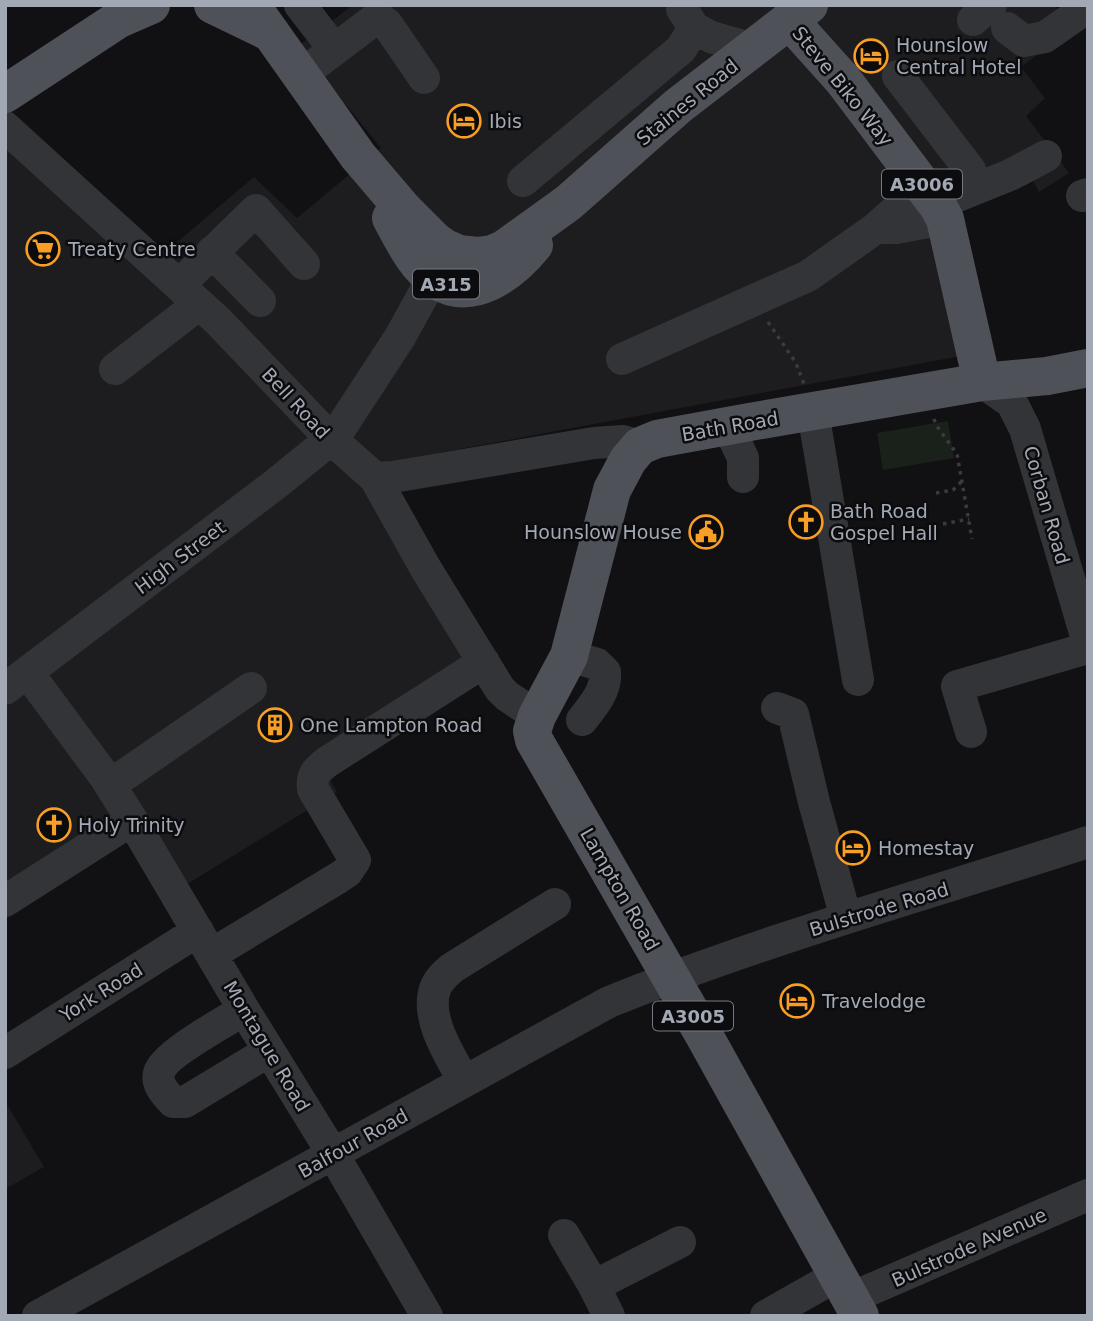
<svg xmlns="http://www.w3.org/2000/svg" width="1093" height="1321" viewBox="0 0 1093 1321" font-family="'DejaVu Sans',sans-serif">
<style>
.built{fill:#1d1d20}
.green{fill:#19211a}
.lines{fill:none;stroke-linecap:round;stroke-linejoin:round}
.path{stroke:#383b3f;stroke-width:3.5;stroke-dasharray:3.5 5;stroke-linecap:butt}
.minor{stroke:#323438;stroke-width:32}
.major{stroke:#4e5157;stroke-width:38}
.labels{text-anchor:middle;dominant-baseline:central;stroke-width:5;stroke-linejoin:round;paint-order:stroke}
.shield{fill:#0c0c0e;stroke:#757a82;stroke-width:2}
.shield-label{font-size:18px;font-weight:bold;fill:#a2a9b4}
.poi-label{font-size:19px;fill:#a2a9b4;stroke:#0c0c0e;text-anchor:start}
.street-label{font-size:19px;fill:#a2a9b4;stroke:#0c0c0e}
</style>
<rect width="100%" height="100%" fill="#111113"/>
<path class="built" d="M353 5H1054L1073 27 1021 67 1045 98 1026 116 1069 173 1039 192 1032 179 966 209 935 231 961 356 384 463 472 660 317 757 337 792 184 886 144 821 5 914V133L163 254 254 177 297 218 381 148 298 46Z
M5 1101 44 1167 5 1189Z"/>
<path class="green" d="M948 421 954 458 883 470 877 433Z"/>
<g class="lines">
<path class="path" d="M768 322 796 363 804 384
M934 419 936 425 957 454 972 539
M936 493 953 490 962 481
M943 524 969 519"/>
<path class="minor" d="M300 5 334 49
M682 9 694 28 711 37 753 49
M973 20 991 5
M1007 28 1024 41 1045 37 1075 16
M301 75 375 19 379 18 387 24 424 78
M898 76 970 170 977 188
M5 127 218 321 331 439 375 478 426 569 500 689 507 696 537 716
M523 181 681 49 694 28
M958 196 1010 175 1046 156
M1082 196 1088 194
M876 228H896L945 219
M212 252 260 301
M179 285 256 210 304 264
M622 359 808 276 876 228 923 186
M115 369 199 304
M982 382 1012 403 1025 429 1088 643
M813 412 858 680
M728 426 743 458V477
M375 478 393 477 594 443 623 441 640 446
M569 656 597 664 605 672C607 690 593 706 582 720
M28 673 105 777 132 820 244 1010 333 1154 427 1316
M5 689 277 483 331 439 338 432 400 337 427 288
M777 708 793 714 814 802 846 918
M971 732 957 686 1088 648
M110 785 251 688
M5 901 132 820
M212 954 338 878 347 872 355 860 313 789C311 775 317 770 327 762L484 662
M244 1010C226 1021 163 1055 159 1073 156 1085 166 1094 173 1102H185L269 1051
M5 1053 198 931
M464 1081C450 1056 425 1018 435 989 438 980 445 974 452 968L555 904
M564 1235 594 1286
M851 1298 1088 1195
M38 1316 609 1002C765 939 928 894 1088 842
M609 1316 594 1286 680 1242
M766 1316 838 1275"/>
<path class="major" d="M213 5 271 33
M251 5 358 156 404 210 434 240 445 248 459 254 477 256 492 254 504 249 568 203 678 106 809 5
M790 21 843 80 938 206 945 219 982 382
M5 94 119 19 151 5
M391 218C402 238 415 267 436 280 473 303 511 273 534 245
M860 1316 705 1037 534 740 532 731 537 716 569 656 612 490 628 460 640 446 657 439 744 423 982 382 1047 376 1088 368"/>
</g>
<defs>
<symbol id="hotel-ring" viewBox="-11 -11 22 22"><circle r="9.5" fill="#0c0c0e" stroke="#f89e24" stroke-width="1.5"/><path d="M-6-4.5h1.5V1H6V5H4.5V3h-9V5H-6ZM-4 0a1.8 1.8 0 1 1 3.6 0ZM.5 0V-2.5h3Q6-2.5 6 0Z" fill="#f89e24"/></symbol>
<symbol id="supermarket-ring" viewBox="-11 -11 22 22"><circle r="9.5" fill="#0c0c0e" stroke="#f89e24" stroke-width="1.5"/><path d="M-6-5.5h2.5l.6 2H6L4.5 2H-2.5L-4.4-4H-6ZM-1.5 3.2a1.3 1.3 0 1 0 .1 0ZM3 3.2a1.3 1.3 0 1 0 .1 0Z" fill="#f89e24"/></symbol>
<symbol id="church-ring" viewBox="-11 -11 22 22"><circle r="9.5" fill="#0c0c0e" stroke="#f89e24" stroke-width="1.5"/><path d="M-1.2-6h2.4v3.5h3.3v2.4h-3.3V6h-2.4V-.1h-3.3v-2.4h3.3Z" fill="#f89e24"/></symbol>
<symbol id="civic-ring" viewBox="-11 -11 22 22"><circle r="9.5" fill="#0c0c0e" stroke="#f89e24" stroke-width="1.5"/><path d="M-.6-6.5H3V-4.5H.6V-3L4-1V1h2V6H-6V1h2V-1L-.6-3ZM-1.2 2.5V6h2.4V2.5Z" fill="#f89e24"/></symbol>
<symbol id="building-ring" viewBox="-11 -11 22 22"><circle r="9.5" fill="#0c0c0e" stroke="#f89e24" stroke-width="1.5"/><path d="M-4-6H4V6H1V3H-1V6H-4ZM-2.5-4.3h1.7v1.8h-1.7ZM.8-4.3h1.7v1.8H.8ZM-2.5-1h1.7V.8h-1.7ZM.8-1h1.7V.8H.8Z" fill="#f89e24"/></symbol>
</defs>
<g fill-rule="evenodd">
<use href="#hotel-ring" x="852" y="37" width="38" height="38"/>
<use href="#hotel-ring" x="445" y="102" width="38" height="38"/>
<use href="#supermarket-ring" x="24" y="230" width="38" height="38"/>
<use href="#church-ring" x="787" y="503" width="38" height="38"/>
<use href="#civic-ring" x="687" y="513" width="38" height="38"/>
<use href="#building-ring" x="256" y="706" width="38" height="38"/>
<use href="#church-ring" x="35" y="806" width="38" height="38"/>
<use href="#hotel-ring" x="834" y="829" width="38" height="38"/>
<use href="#hotel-ring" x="778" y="982" width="38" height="38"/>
</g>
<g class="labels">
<g class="shield">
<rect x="882" y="169.5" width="80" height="29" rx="5"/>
<rect x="413" y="269.5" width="66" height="29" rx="5"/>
<rect x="653" y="1001.5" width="80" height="29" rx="5"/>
</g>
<g class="shield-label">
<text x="922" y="184">A3006</text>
<text x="446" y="284">A315</text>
<text x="693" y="1016">A3005</text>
</g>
<g class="poi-label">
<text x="896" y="45">Hounslow<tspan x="896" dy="22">Central Hotel</tspan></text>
<text x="489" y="121">Ibis</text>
<text x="68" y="249">Treaty Centre</text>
<text x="830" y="511">Bath Road<tspan x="830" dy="22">Gospel Hall</tspan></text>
<text x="682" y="532" text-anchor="end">Hounslow House</text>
<text x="300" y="725">One Lampton Road</text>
<text x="78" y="825">Holy Trinity</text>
<text x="878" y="848">Homestay</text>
<text x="822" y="1001">Travelodge</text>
</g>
<g class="street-label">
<text transform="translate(843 86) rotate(51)">Steve Biko Way</text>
<text transform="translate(687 102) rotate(-39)">Staines Road</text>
<text transform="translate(296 403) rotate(47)">Bell Road</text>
<text transform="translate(730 426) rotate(-10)">Bath Road</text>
<text transform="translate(1047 505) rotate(74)">Corban Road</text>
<text transform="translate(180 557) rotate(-37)">High Street</text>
<text transform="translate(620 889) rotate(60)">Lampton Road</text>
<text transform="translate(879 909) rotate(-17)">Bulstrode Road</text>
<text transform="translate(101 992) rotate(-32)">York Road</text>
<text transform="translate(267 1046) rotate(59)">Montague Road</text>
<text transform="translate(353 1143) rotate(-29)">Balfour Road</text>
<text transform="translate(969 1247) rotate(-24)">Bulstrode Avenue</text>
</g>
</g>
<rect width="1093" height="1321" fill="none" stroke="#a2a9b4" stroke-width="14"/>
</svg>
